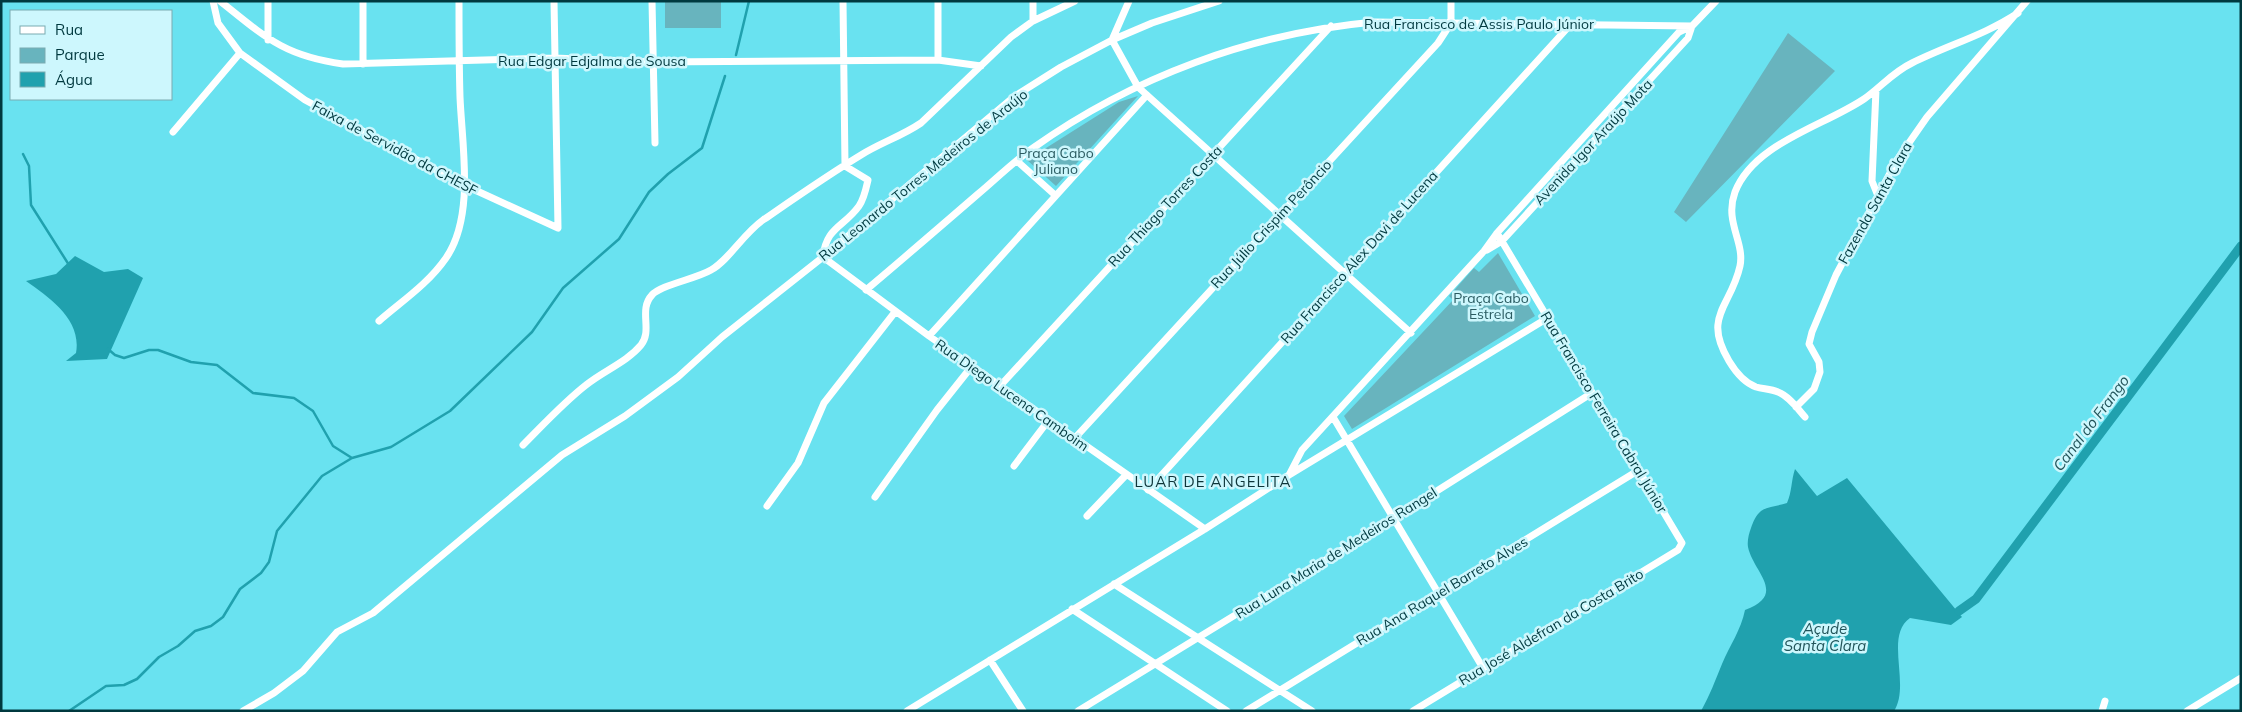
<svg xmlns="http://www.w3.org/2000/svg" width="2242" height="712" viewBox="0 0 2242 712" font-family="Mulish,sans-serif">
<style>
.green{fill:#68b4be}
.water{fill:#20a1ae}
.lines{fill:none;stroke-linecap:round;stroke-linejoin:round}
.stream{stroke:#20a1ae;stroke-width:2.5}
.canal{stroke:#20a1ae;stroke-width:9}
.street{stroke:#fff;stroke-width:7}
.labels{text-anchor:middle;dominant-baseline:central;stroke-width:5;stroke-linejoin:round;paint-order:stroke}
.street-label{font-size:14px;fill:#00393f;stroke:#cdf7fd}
.park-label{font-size:14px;fill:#2b5c62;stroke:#cdf7fd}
.water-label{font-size:15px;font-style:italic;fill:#22545a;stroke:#cdf7fd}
.neighbourhood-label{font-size:15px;letter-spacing:1px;fill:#0d3539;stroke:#cdf7fd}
</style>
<rect width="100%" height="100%" fill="#69e2f0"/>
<path class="green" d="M665 1H721V28H665Z
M1788 33 1835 71 1686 222 1674 212Z
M1138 96 1056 186 1027 160 1119 102Z
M1498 253 1535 316 1352 429 1344 416 1453 300 1449 296 1474 268 1479 272Z"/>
<path class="water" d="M75 256 104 272 128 269 143 278 107 359 66 361 76 353C82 320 50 298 26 281L56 274Z
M1795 469 1817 496 1847 478 1962 617 1951 625 1910 618C1884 636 1911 685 1894 711H1701C1710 695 1715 681 1722 664 1730 645 1741 630 1745 610 1788 594 1753 572 1748 547 1747 541 1749 533 1751 528 1753 522 1756 515 1761 511 1768 506 1779 506 1787 503 1792 492 1791 481 1795 469Z"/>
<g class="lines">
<path class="stream" d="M736 55 749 1
M23 154 29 166 31 205 69 265
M108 349 115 355 124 358 149 350H158L191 362 217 365 253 393 294 398 313 411 333 446 352 458
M69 711 106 686 124 685 137 679 159 657 178 646 195 631 211 626 223 617 240 589 261 573 269 562 277 531 322 476 352 458 391 447 450 411 532 332 563 288 619 239 649 192 668 174 702 148 725 76"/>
<path class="canal" d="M1959 611 1976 599 2241 246"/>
<path class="street" d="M220 1C265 37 284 56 343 64L554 58 652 62 938 60 981 66
M268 1V40
M652 1 655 143
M843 1 845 166 868 180C866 189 864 199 859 206 844 227 826 227 823 257L929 336 1205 529
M1033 1V21
M1129 1 1112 40 1138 87 1411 333
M240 53 305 100 464 185 558 228 554 1
M938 60V1
M363 64V1
M1876 90 1872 181 1878 196
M173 132 240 53 218 23 213 1
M1017 161 1055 195
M1487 250 1502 241 1688 38 1692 26
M866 290C904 258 941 226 978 194 996 179 1014 161 1033 148 1133 77 1252 33 1374 22L1692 26
M379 321C402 301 428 284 446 258 475 216 462 146 460 97 459 65 459 33 459 1
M929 336 1147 95
M1000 386 1331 26
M1796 407 1814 389 1820 372 1819 362 1809 344 1812 332 1836 275 1897 160 1927 117 2027 1
M1333 417 1483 668
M1805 417C1798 409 1789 396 1778 392 1771 389 1763 389 1756 387 1745 383 1735 371 1729 361 1702 316 1731 307 1740 266 1745 242 1724 222 1735 192 1754 143 1824 126 1864 99 1881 87 1893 72 1912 63 1948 45 1985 35 2018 13
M1074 439 1438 43 1451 23V1
M523 445C543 425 563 403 586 385 603 371 627 362 641 345 653 330 638 310 652 295 660 285 696 279 711 270 729 260 743 234 763 220 795 198 828 175 861 155 880 143 902 136 921 123L1011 37 1033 21 1075 1
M1014 466 1048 421
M1289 475 1302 450 1484 251 1497 233 1679 32 1692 26 1716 1
M1148 490 1571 24
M875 497 937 410 972 366
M767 506 798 463 824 403 895 312
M1087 516 1126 475
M1114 584 1312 711
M1072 609 1227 711
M990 660 1023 711
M243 711 274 693 303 671 337 632 373 613 562 455 625 416 678 377 722 337 823 257 1015 96 1061 67 1112 40 1152 23 1219 1
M907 711 1205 529 1289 475 1546 319
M1078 711 1394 518 1592 393
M1246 711 1639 470
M1413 711 1678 550 1682 543 1497 233
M2102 711 2105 701
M2187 711 2241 678"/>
</g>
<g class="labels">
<g class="street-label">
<text x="1479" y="24">Rua Francisco de Assis Paulo Júnior</text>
<text x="592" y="61">Rua Edgar Edjalma de Sousa</text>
<text transform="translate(1593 142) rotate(-47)">Avenida Igor Araújo Mota</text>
<text transform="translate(395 148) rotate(28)">Faixa de Servidão da CHESF</text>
<text transform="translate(923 175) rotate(-39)">Rua Leonardo Torres Medeiros de Araújo</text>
<text transform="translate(1875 203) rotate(-61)">Fazenda Santa Clara</text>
<text transform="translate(1165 206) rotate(-47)">Rua Thiago Torres Costa</text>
<text transform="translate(1271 224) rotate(-47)">Rua Júlio Crispim Perôncio</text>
<text transform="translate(1359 257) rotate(-48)">Rua Francisco Alex Davi de Lucena</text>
<text transform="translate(1012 395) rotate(35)">Rua Diego Lucena Camboim</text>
<text transform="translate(1604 412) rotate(59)">Rua Francisco Ferreira Cabral Júnior</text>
<text transform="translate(1336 553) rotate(-32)">Rua Luna Maria de Medeiros Rangel</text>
<text transform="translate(1442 591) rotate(-31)">Rua Ana Raquel Barreto Alves</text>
<text transform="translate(1551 627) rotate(-31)">Rua José Aldefran da Costa Brito</text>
</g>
<g class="park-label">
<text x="1056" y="153">Praça Cabo<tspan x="1056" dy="16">Juliano</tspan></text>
<text x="1491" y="298">Praça Cabo<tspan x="1491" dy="16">Estrela</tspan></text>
</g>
<g class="water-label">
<text transform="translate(2091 423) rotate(-53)">Canal do Frango</text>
<text x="1825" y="628">Açude<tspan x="1825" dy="17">Santa Clara</tspan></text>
</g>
<g class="neighbourhood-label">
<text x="1213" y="481">LUAR DE ANGELITA</text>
</g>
</g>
<rect width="2242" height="712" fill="none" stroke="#00393f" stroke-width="5"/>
<rect x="10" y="10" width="162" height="90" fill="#cdf7fd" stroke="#7babb1"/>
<rect x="20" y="26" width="25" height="8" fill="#ffffff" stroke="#7babb1"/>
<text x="55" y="35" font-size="15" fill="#00393f">Rua</text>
<rect x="20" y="48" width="25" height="15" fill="#68b4be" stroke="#7babb1"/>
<text x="55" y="60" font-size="15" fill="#00393f">Parque</text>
<rect x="20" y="72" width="25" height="15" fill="#20a1ae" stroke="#7babb1"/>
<text x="55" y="85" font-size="15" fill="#00393f">Água</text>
</svg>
